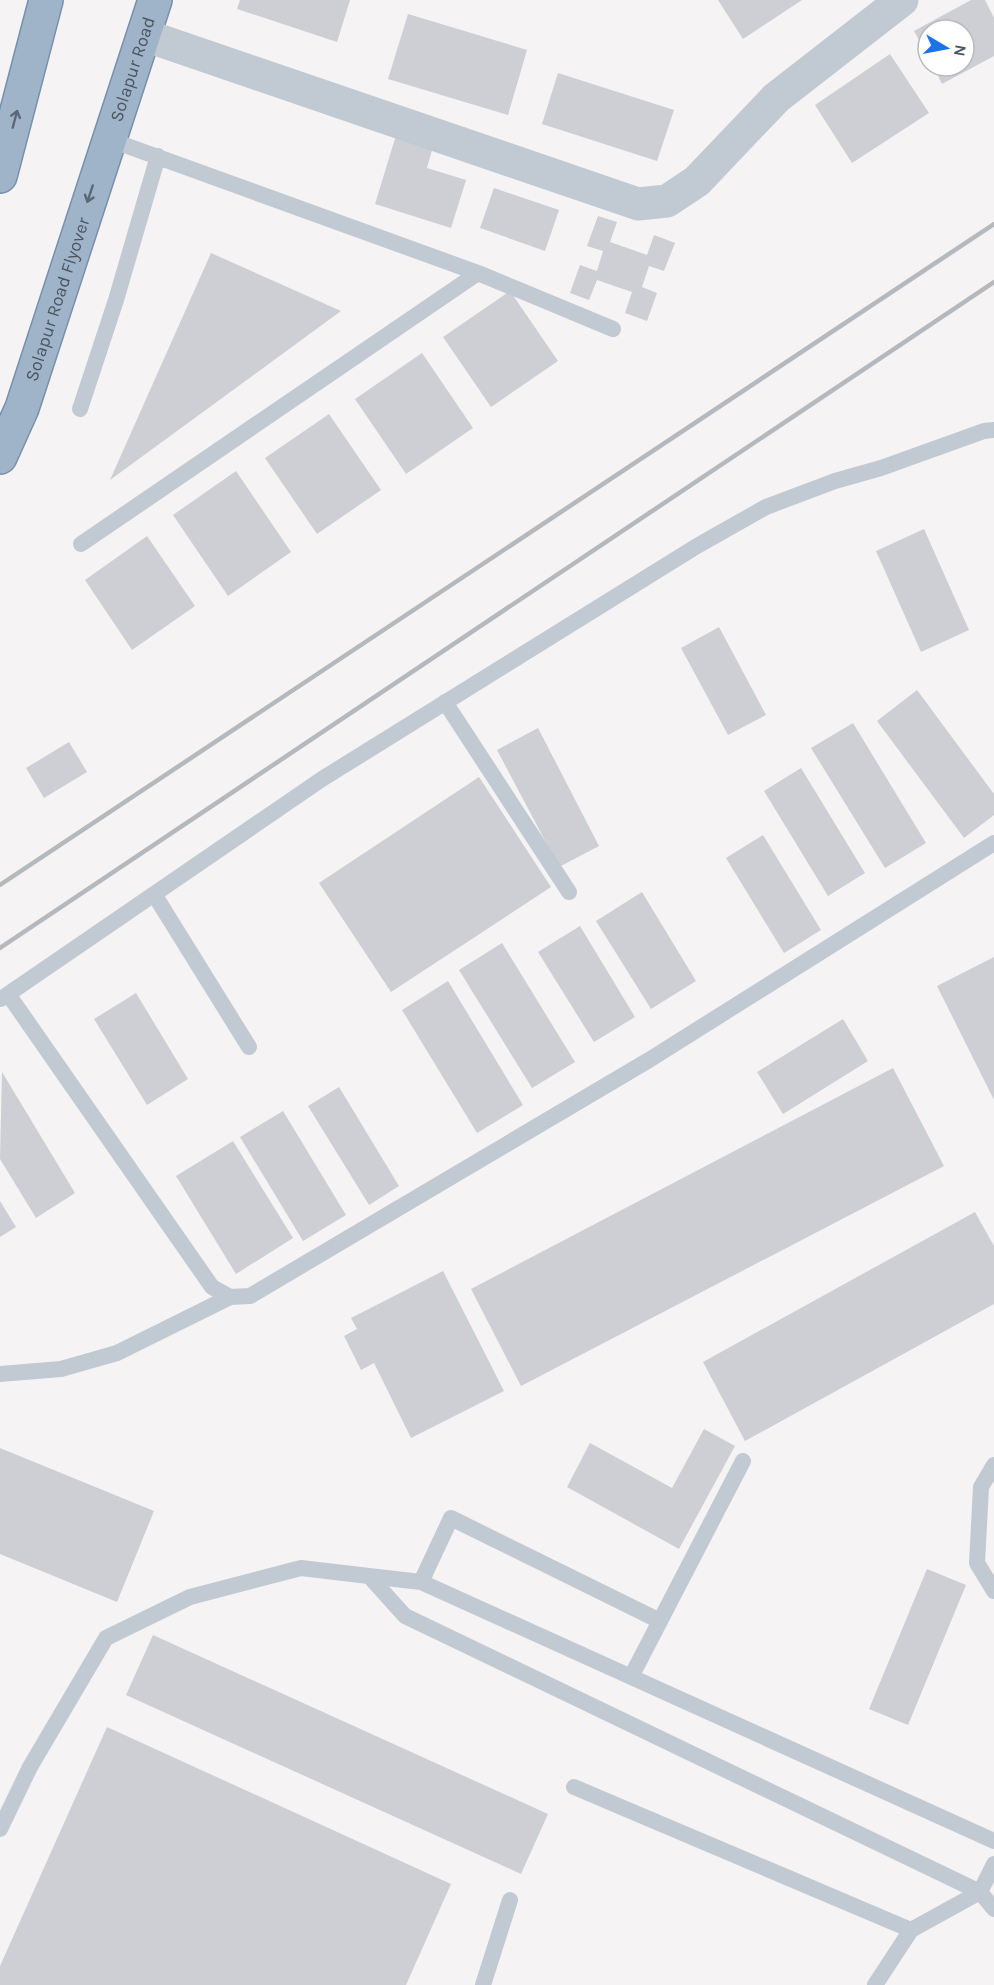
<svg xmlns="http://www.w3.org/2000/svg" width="994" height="1985" viewBox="0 0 994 1985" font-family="Karla,sans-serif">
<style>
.building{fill:#cdcfd5}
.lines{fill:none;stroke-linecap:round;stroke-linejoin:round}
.trunk-casing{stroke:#7690ad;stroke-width:36}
.service{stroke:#c1cad2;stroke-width:16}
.minor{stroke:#c1cad2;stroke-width:33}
.trunk{stroke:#9fb4c9;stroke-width:33}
.rail{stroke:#b5b8bd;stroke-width:4.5}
.oneway{stroke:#5b6976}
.labels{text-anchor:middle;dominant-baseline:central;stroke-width:6;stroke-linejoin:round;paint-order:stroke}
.street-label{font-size:18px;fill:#4a5661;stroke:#fff}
</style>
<rect width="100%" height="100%" fill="#f5f3f3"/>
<path class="building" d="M240 0H350L337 42 237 9Z
M718 0H802L743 39Z
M971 0H985L994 18V56L942 84 933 66H964V30H928V57L914 31Z
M408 14 527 50 508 115 388 79Z
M890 54 929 113 852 163 815 105Z
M558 73 674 110 657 161 542 124Z
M397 132 434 143 427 168 466 180 451 228 375 204Z
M494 188 559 210 545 251 480 228Z
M598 216 617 222 610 242 647 255 654 235 675 243 664 271 649 266 642 287 657 293 647 321 625 313 632 292 597 280 589 300 570 293 580 265 597 271 603 251 587 246Z
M211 253 341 311 110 480Z
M510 291 558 361 491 407 443 337Z
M422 353 473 428 406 474 355 399Z
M329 414 381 490 317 534 265 458Z
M236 471 291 552 228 596 173 515Z
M924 529 969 630 921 652 876 551Z
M147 536 195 606 132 650 85 580Z
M719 627 766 715 728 735 681 648Z
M917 690 994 794V815L964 838 877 721Z
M853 723 926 843 885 868 811 748Z
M538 728 599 846 559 867 497 750Z
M69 742 87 772 44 798 26 768Z
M801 768 865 873 828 896 764 791Z
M479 777 551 887 391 992 319 883Z
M763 835 821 930 784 953 726 858Z
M642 892 696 981 651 1009 596 921Z
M580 926 635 1017 594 1042 538 952Z
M502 943 575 1062 532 1088 459 970Z
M994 957V1100L937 986Z
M448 981 523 1105 477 1133 402 1010Z
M136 993 188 1079 147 1105 94 1019Z
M843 1019 868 1061 783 1114 757 1072Z
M893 1068 944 1166 521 1386 471 1289Z
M2 1072 75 1193 36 1218 0 1159Z
M339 1087 399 1186 369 1205 308 1106Z
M283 1111 346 1215 303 1241 240 1137Z
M233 1141 293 1238 236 1274 176 1176Z
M0 1201 16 1227 0 1237Z
M975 1212 994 1246V1304L745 1441 703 1362Z
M443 1271 504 1391 411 1438 374 1363 361 1370 344 1336 357 1329 351 1318Z
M704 1429 735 1446 679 1549 567 1487 590 1443 672 1488Z
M0 1448 154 1511 117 1602 0 1554Z
M927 1569 966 1585 908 1725 869 1709Z
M153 1635 548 1814 521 1874 126 1695Z
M107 1727 451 1884 406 1985H0V1966Z"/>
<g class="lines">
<defs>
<g id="trunk">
<path d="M0 176 46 0"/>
<path id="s1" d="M0 457 22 408 155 0"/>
</g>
</defs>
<use href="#trunk" class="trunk-casing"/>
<path class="service" d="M108 139 478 273 613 329
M80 409 116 300 158 156
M81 544 478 273
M445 702 569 892
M154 894 249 1047
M8 994 212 1287 230 1297 250 1296 649 1060 994 843
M1 999 322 779 697 546 766 507 835 481 881 468 984 431 994 430
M0 1374 61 1369 117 1353 230 1297
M994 1465 981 1487 977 1563 994 1591
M421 1582 451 1518 660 1621
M632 1675 743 1461
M574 1787 911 1930
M0 1829 30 1767 106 1638 190 1597 301 1568 369 1576
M994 1841 421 1582 369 1576 405 1616 980 1892 994 1909
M483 1985 510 1900
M875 1985 911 1930 980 1892 994 1864"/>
<path class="minor" d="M144 35 638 204 667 201 697 181 776 98 902 0"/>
<use href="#trunk" class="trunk"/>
<path class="rail" d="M0 885 994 224
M0 948 994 282"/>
</g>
<defs><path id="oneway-shaft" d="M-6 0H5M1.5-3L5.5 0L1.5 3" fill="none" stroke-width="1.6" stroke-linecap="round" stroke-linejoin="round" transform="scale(1.5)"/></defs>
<g class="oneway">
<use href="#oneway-shaft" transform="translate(15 119) rotate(-75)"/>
<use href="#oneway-shaft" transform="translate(90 194) rotate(108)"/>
</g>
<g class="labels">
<g class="street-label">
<text stroke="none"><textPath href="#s1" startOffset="410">Solapur Road</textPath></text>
<text stroke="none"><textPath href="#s1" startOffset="168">Solapur Road Flyover</textPath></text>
</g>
</g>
<g transform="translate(946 48) rotate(100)"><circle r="28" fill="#ffffff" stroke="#b7bbc0" stroke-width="1.5"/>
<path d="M0-4.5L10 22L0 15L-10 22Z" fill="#1a73e8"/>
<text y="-9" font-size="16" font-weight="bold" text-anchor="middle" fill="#4a5661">N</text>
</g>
</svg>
